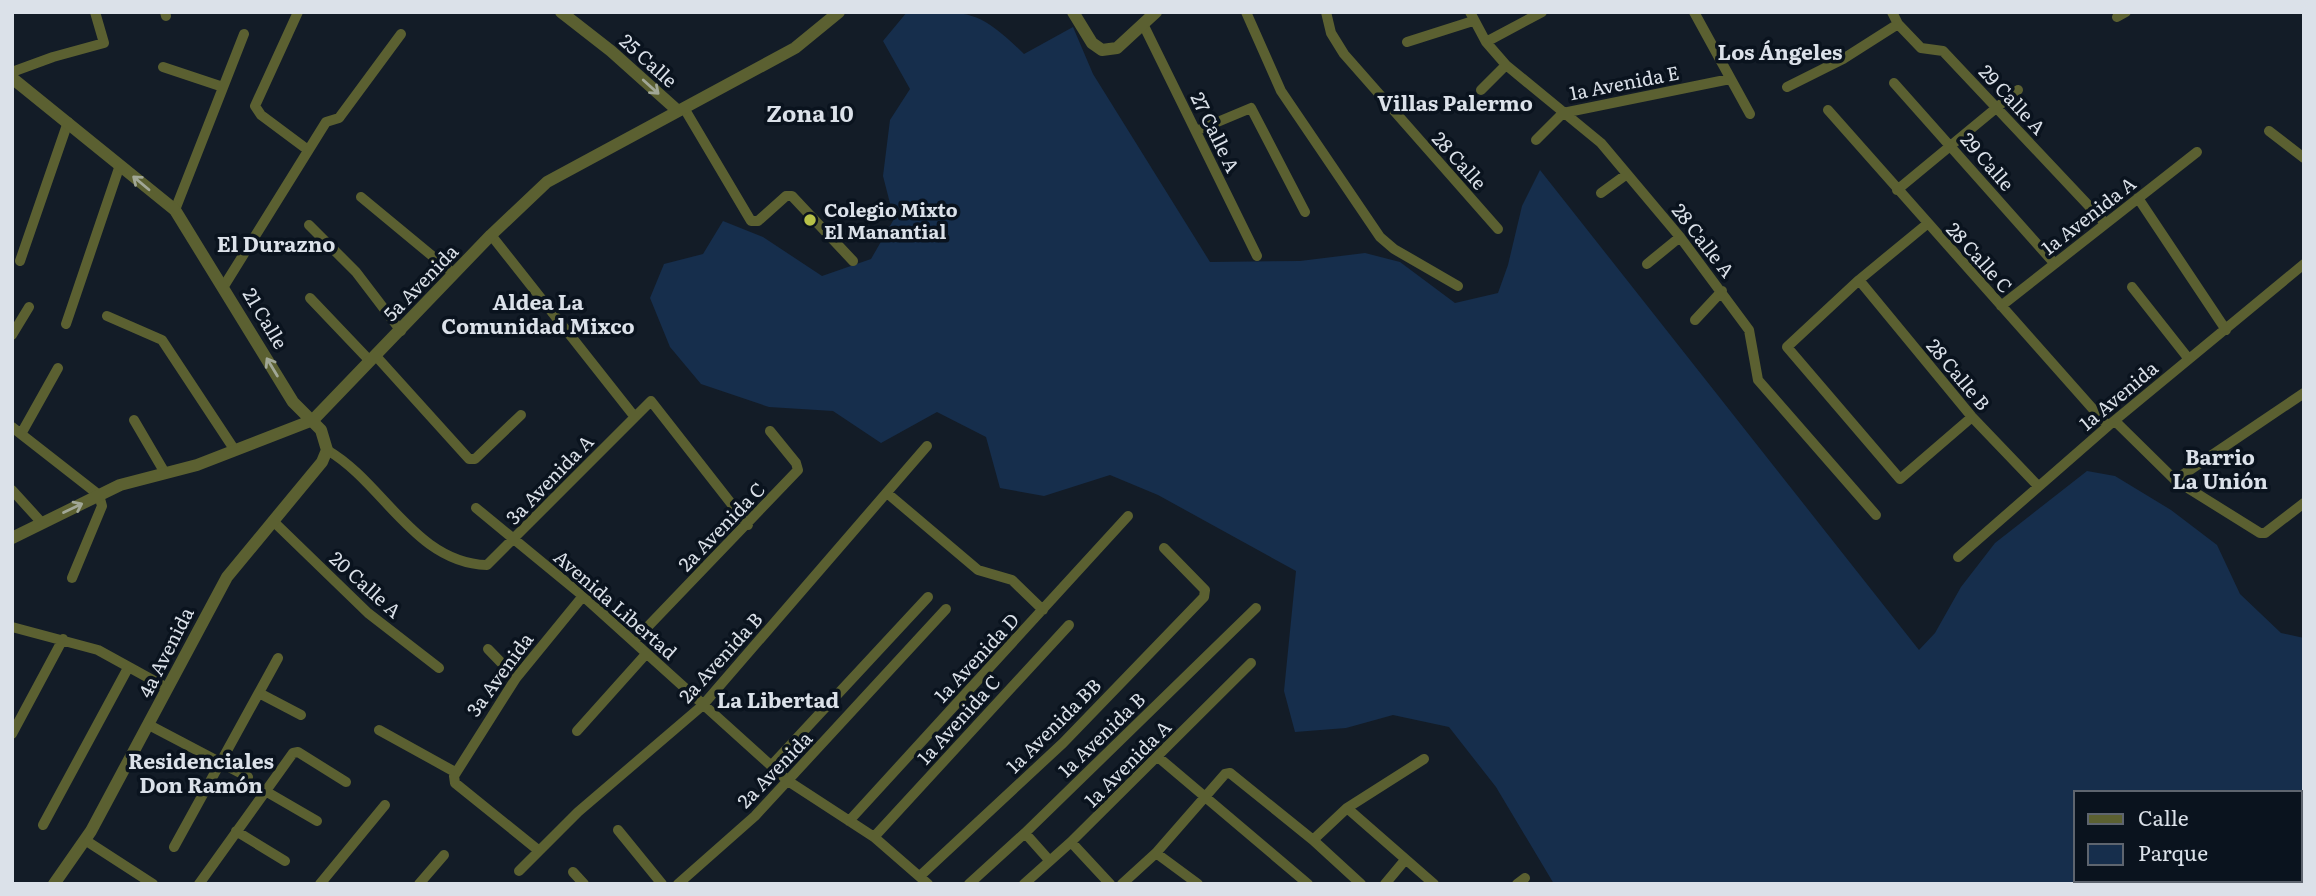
<svg xmlns="http://www.w3.org/2000/svg" width="2316" height="896" viewBox="0 0 2316 896" font-family="Literata,serif">
<style>
.green{fill:#162e4c;fill-rule:evenodd}
.lines{fill:none;stroke-linecap:round;stroke-linejoin:round}
.minor{stroke:#5b6031;stroke-width:10}
.tertiary{stroke:#5b6031;stroke-width:12}
.oneway{stroke:#a1a796}
.poi-dot{fill:#b7c148;stroke:#0a131e;stroke-width:2.5}
.labels{text-anchor:middle;dominant-baseline:central;stroke-width:7;stroke-linejoin:round;paint-order:stroke}
.street-label{font-size:19px;fill:#dbe1e9;stroke:#0a131e}
.poi-label{font-size:19px;font-weight:bold;fill:#dbe1e9;stroke:#0a131e;text-anchor:start}
.neighbourhood-label{font-size:21px;font-weight:bold;fill:#dbe1e9;stroke:#0a131e}
.quarter-label{font-size:23px;font-weight:bold;fill:#dbe1e9;stroke:#0a131e}
</style>
<rect width="100%" height="100%" fill="#131c27"/>
<path class="green" d="M907 12C970 12 977 8 1024 54L1073 27 1093 74 1210 262 1300 261 1365 253 1400 262 1455 303 1498 293 1508 265 1522 206 1540 170 1919 650 1935 633 1961 587 1995 543 2087 471 2115 476 2171 510 2217 545 2240 594 2281 633 2304 638V884H1554L1496 787 1449 727 1393 715 1346 728 1295 732 1284 691 1296 571 1158 495 1110 475 1044 496 1000 488 986 437 937 412 881 443 833 411 769 407 701 384 670 347 650 298 664 264 703 254 723 221 763 237 822 276 871 259 894 219 883 176 890 120 910 89 883 41ZM2076 793H2300V880H2076Z"/>
<g class="lines">
<path class="minor" d="M165 12 166 16
M298 12 255 106 261 115 308 150
M1246 12 1281 91 1380 237 1394 249 1458 286
M1326 12 1331 33 1344 54 1498 229
M1470 12 1486 42 1506 65 1601 143 1680 237 1749 330 1758 380 1876 515
M1694 12 1750 114
M1892 12 1898 24 1921 48 1943 51 2105 223
M2117 17 2126 12
M1143 24 1257 256
M1407 42 1473 21
M1486 42 1542 12
M163 67 223 87
M12 72 53 57 104 43 95 12
M1894 83 2054 263
M1787 87 1843 59 1898 24
M1481 90 1506 65
M684 108 751 221H758L786 196H792L853 261
M1828 110 2108 426
M1196 131 1251 108 1305 212
M2269 131 2304 158
M1536 140 1563 113 1730 79
M1897 190 2018 90
M1601 193 1627 174
M361 197 454 274
M2138 198 2226 330
M175 210 244 34
M1927 224 1859 280 1787 347 1900 479 1972 417
M309 225 356 272 401 331
M491 235 634 416
M20 261 68 122
M1647 264 1680 237
M1859 280 1972 417 2038 486
M224 286 326 122 339 118 401 34
M2132 287 2188 358
M310 298 370 361
M2001 306 2197 152
M107 316 162 340 234 449
M1695 320 1722 291
M66 324 120 165
M12 335 29 307
M375 355 469 459H475L521 415
M134 420 165 473
M2115 421 2175 480 2260 533H2265L2304 503
M12 427 99 495 102 506 72 578
M21 434 58 368
M327 450C383 482 415 563 487 565L651 401 748 525
M2175 480 2304 393
M12 490 42 523
M887 493 978 570 1012 580 1043 610
M476 508 583 596 788 781 874 837 928 884
M274 522 368 613 439 668
M1958 557 2108 426 2304 264
M12 627 98 650 167 688
M634 641 798 470 796 463 770 431
M488 649 516 678
M259 693 301 715
M149 725 248 777
M379 730 455 772
M577 731 646 654
M12 734 63 639
M1158 757 1308 884
M771 766 928 597
M267 792 317 821
M1347 808 1434 884
M849 821 1128 516
M43 825 128 668
M618 830 662 884
M236 831 285 861
M1025 833 1049 860
M874 837 1069 625
M85 840 153 884
M1313 840 1347 808 1424 759
M1071 842 1110 884
M174 847 278 658
M538 850 455 783 454 776 516 678 583 596
M1156 853 1198 884
M519 871 578 812 703 705 927 446
M573 872 584 884
M920 876 1063 743 1204 597 1205 590 1164 548
M199 884 293 753 298 752 346 782
M320 884 385 805
M419 884 444 855
M678 884 755 816 946 609
M969 884 1025 833 1256 608
M1024 884 1071 842 1251 663
M1122 884 1156 853 1225 774 1230 773 1313 840 1361 884
M1385 884 1405 860
M1517 884 1525 878"/>
<path class="tertiary" d="M561 12 611 51 678 111
M1073 12 1092 43 1102 50 1117 48 1156 12
M12 78 175 210 293 402 321 430 327 450 322 462 227 577 91 831 54 884
M12 538 120 485 197 465 313 420 491 235 547 182 795 48 839 12"/>
</g>
<defs><path id="oneway-shaft" d="M-6 0H5M1.5-3L5.5 0L1.5 3" fill="none" stroke-width="1.6" stroke-linecap="round" stroke-linejoin="round" transform="scale(1.75)"/></defs>
<g class="oneway">
<use href="#oneway-shaft" transform="translate(651 87) rotate(42)"/>
<use href="#oneway-shaft" transform="translate(141 183) rotate(-140)"/>
<use href="#oneway-shaft" transform="translate(272 367) rotate(-121)"/>
<use href="#oneway-shaft" transform="translate(73 508) rotate(-26)"/>
</g>
<circle class="poi-dot" cx="810" cy="220" r="7"/>
<g class="labels">
<g class="street-label">
<text transform="translate(649 60) rotate(42)">25 Calle</text>
<text transform="translate(1624 82) rotate(-11)">1a Avenida E</text>
<text transform="translate(2013 99) rotate(47)">29 Calle A</text>
<text transform="translate(1216 132) rotate(64)">27 Calle A</text>
<text transform="translate(1460 160) rotate(48)">28 Calle</text>
<text transform="translate(1988 161) rotate(49)">29 Calle</text>
<text transform="translate(2088 215) rotate(-38)">1a Avenida A</text>
<text transform="translate(1704 240) rotate(52)">28 Calle A</text>
<text transform="translate(1980 257) rotate(48)">28 Calle C</text>
<text transform="translate(420 282) rotate(-46)">5a Avenida</text>
<text transform="translate(266 318) rotate(59)">21 Calle</text>
<text transform="translate(1959 374) rotate(50)">28 Calle B</text>
<text transform="translate(2118 395) rotate(-40)">1a Avenida</text>
<text transform="translate(549 479) rotate(-46)">3a Avenida A</text>
<text transform="translate(721 526) rotate(-46)">2a Avenida C</text>
<text transform="translate(366 584) rotate(42)">20 Calle A</text>
<text transform="translate(616 604) rotate(41)">Avenida Libertad</text>
<text transform="translate(165 652) rotate(-63)">4a Avenida</text>
<text transform="translate(720 657) rotate(-48)">2a Avenida B</text>
<text transform="translate(976 657) rotate(-47)">1a Avenida D</text>
<text transform="translate(499 674) rotate(-54)">3a Avenida</text>
<text transform="translate(958 719) rotate(-48)">1a Avenida C</text>
<text transform="translate(1053 725) rotate(-45)">1a Avenida BB</text>
<text transform="translate(1101 734) rotate(-44)">1a Avenida B</text>
<text transform="translate(1127 763) rotate(-45)">1a Avenida A</text>
<text transform="translate(774 769) rotate(-46)">2a Avenida</text>
</g>
<g class="poi-label">
<text x="824" y="209">Colegio Mixto<tspan x="824" dy="22">El Manantial</tspan></text>
</g>
<g class="neighbourhood-label">
<text x="1780" y="50">Los Ángeles</text>
<text x="1455" y="101">Villas Palermo</text>
<text x="276" y="242">El Durazno</text>
<text x="538" y="300">Aldea La<tspan x="538" dy="24">Comunidad Mixco</tspan></text>
<text x="2220" y="455">Barrio<tspan x="2220" dy="24">La Unión</tspan></text>
<text x="778" y="698">La Libertad</text>
<text x="201" y="759">Residenciales<tspan x="201" dy="24">Don Ramón</tspan></text>
</g>
<g class="quarter-label">
<text x="810" y="112">Zona 10</text>
</g>
</g>
<rect width="2316" height="896" fill="none" stroke="#dbe1e9" stroke-width="28"/>
<rect x="2074" y="791" width="228" height="91" fill="#0a131e" stroke="#5e656f" stroke-width="2"/>
<rect x="2088" y="814" width="35" height="10" fill="#5b6031" stroke="#5e656f" stroke-width="2"/>
<text x="2138" y="826" font-size="21" fill="#dbe1e9">Calle</text>
<rect x="2088" y="844" width="35" height="21" fill="#162e4c" stroke="#5e656f" stroke-width="2"/>
<text x="2138" y="861" font-size="21" fill="#dbe1e9">Parque</text>
</svg>
